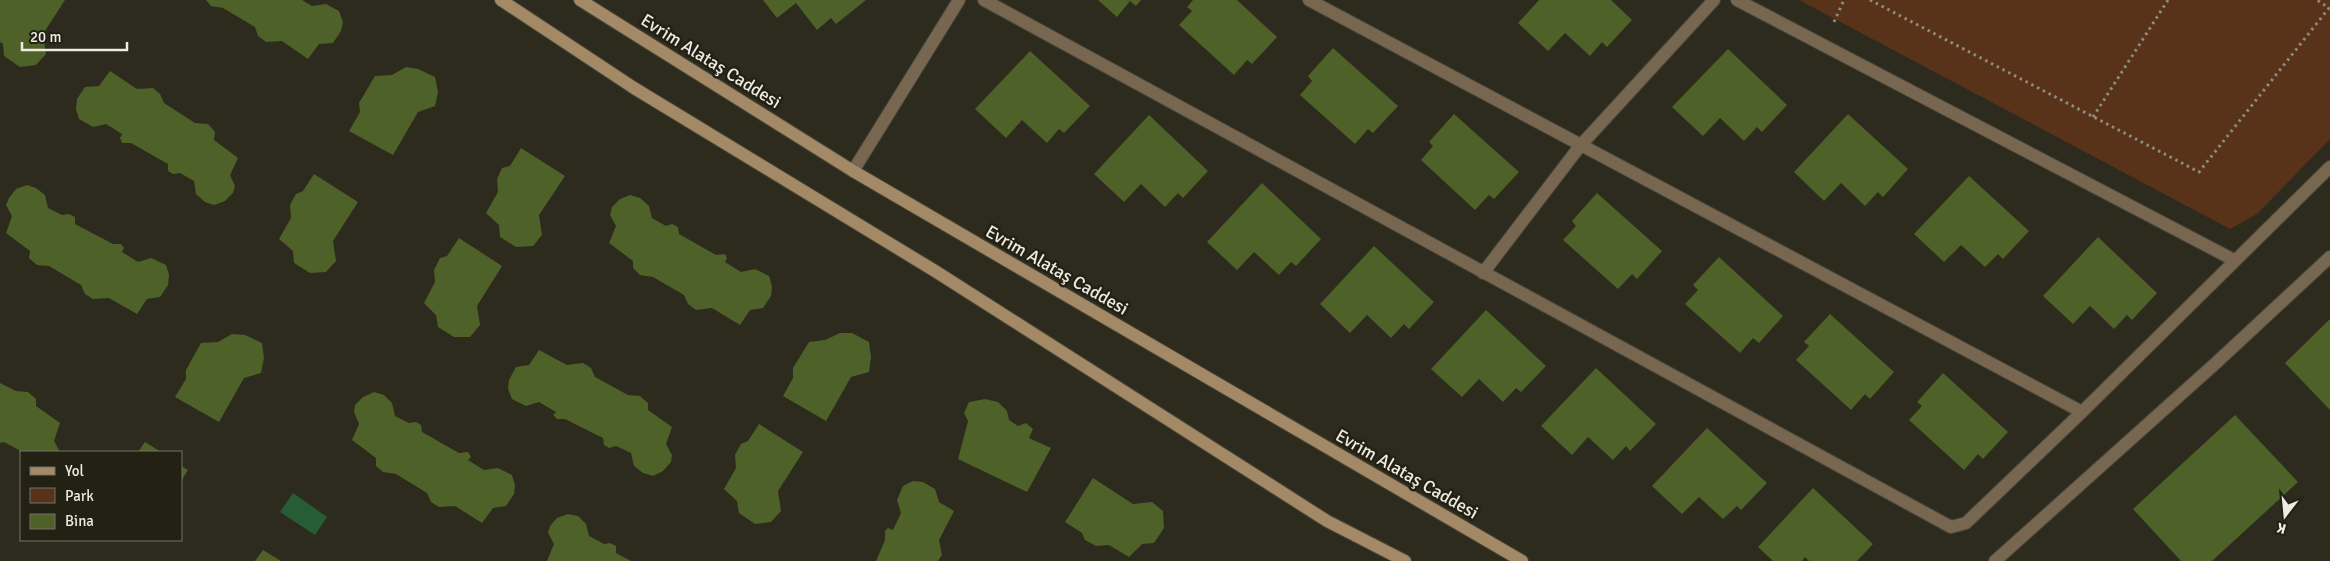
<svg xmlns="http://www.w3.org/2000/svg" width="2330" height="561" viewBox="0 0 2330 561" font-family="Signika,sans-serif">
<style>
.green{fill:#59321a}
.water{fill:#265d36}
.building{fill:#4d6128}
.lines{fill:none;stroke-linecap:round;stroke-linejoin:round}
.service-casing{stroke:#484639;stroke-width:14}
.minor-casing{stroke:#484639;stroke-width:14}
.secondary-casing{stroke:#484639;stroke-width:14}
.path{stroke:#8e8c80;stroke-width:3;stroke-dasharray:2.5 4;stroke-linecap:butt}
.service{stroke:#776751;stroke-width:12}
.minor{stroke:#776751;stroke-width:12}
.secondary{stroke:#a38965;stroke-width:12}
.labels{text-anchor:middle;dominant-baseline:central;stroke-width:5;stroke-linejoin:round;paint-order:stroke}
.street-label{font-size:18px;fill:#edebe2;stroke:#232114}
</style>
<rect width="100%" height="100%" fill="#2d2b1d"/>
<path class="green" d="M1799 0H2330V139L2257 214 2230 229Z"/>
<path class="water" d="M293 493 327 517 315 535 280 512Z"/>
<path class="building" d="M0 0H65L43 34 46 54 36 65 20 67 4 56 3 44 0 42Z
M206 0H302L312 6 326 4 339 11 343 22 341 31 333 43 319 44 308 59 282 41 266 42 258 36 255 27 223 8 211 6Z
M763 0H866L836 24 831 18 817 30 796 3 777 18Z
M1098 0H1141L1136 6 1130 1 1117 17Z
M1193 0H1237L1277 37 1252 64 1247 60 1234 75 1179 25 1192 11 1187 7Z
M1539 0H1611L1632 20 1607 47 1602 42 1590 56 1565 33 1548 51 1518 23Z
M1333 48 1398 106 1373 133 1368 129 1355 144 1300 95 1312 81 1308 76Z
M1728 49 1787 105 1762 132 1757 127 1744 141 1720 118 1703 136 1672 107Z
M1030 51 1090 106 1064 133 1059 129 1047 143 1022 120 1006 138 975 109Z
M406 67 418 69 435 77 438 92 435 106 418 112 393 155 349 131 360 112 359 103 375 76 392 75Z
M110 71 137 89 153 88 160 94 164 103 195 123 208 124 215 132 214 140 238 158 230 175 235 186 233 193 225 201 214 205 205 202 196 194 194 181 180 173 173 174 168 171V164L131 143H122L120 138 122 134 106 124 93 127 79 119 76 109 77 99 85 87 99 86Z
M1454 114 1519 172 1494 199 1489 195 1475 210 1421 160 1433 146 1429 142Z
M1848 114 1908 169 1883 197 1878 192 1865 206 1841 183 1824 201 1794 172Z
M1149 115 1208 171 1183 198 1178 193 1165 207 1141 184 1124 202 1094 174Z
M521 148 565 176 539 215 542 235 533 246 516 247 500 237 499 225 486 213 498 192 497 179 502 168 510 166Z
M314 174 358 202 333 241 336 261 326 272 310 273 294 263 293 251 279 239 291 218 290 205 296 194 303 191Z
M1969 176 2029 231 2003 259 1998 254 1985 267 1961 245 1944 262 1914 234Z
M1262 183 1321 239 1296 266 1291 262 1279 275 1254 252 1237 270 1207 242Z
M27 185 36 188 45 195 48 208 62 215 69 214 75 217V224L113 244H121L124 248 122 252 138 262 151 258 166 265 169 275 168 285 160 297 147 299 137 314 109 298 93 299 85 294 81 285 49 266 37 265 29 258 30 251 6 233 12 216 6 205 9 198 16 189Z
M1597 193 1662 251 1637 279 1632 274 1618 289 1563 240 1576 226 1572 221Z
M630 195 640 198 649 206 652 218 666 226 672 224 678 227 679 234 716 255 725 254 727 258 725 262 741 272 755 269 769 276 772 286 771 296 763 308 750 310 740 325 712 308 696 310 688 304 684 295 653 277 640 275 633 268V261L609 243 616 226 610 215 612 207 620 199Z
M2098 237 2157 293 2132 320 2127 315 2114 329 2090 306 2073 324 2043 296Z
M459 238 502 266 477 306 480 325 470 337H454L438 327 436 315 424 303 435 282 434 270 440 258 447 256Z
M1374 246 1434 302 1409 329 1404 324 1391 338 1367 315 1350 333 1320 304Z
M1719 257 1783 316 1759 343 1753 338 1740 353 1685 304 1698 290 1693 285Z
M1486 310 1546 366 1521 392 1516 388 1503 402 1479 379 1462 397 1431 369Z
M1830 314 1894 372 1870 399 1865 394 1851 410 1796 360 1809 346 1804 342Z
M2330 319V410L2285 363Z
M840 333H852L869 342 871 357 869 372 851 377 826 421 783 396 793 378V368L809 342 825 340Z
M232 334 245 335 262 343 264 358 261 373 244 378 219 422 175 397 186 379V370L201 343 218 342Z
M539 350 567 365 583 363 591 368 595 377 628 395 640 396 648 403V410L672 427 666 444 672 455 671 462 663 471 653 476 643 473 634 466 631 453 616 446 609 448 604 445 603 438 565 419H557L553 415 556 412 539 402 526 406 512 399 508 389 509 380 516 367 529 365Z
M1596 368 1656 424 1630 451 1626 446 1613 460 1588 437 1572 455 1541 426Z
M1943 373 2008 432 1983 459 1978 454 1964 470 1909 420 1922 406 1917 402Z
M0 383 16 391 28 392 36 399V406L60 423 54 441 60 452H21V457L19 450 4 442 0 443Z
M374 392 384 395 392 403 395 416 409 423 416 422 421 425 422 432 459 453 468 452 471 457 468 460 484 470 498 468 512 475 515 485 514 494 506 506 493 508 482 523 455 506 439 507 431 502 427 493 396 474 383 472 376 466V458L352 440 359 424 354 412 355 405 363 397Z
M985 399 998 402 1007 411 1009 420 1018 426 1026 423 1033 429 1029 438 1051 448 1027 492 958 459 968 421 964 413 969 402Z
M2235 415 2298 482 2212 561H2181L2133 509Z
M759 424 803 452 778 491 781 511 771 522 755 524 739 513 737 501 724 489 736 468 735 455 741 444 748 441Z
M1707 428 1767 483 1741 510 1737 506 1723 519 1699 497 1682 514 1652 486Z
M145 442 161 452H138Z
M181 466 188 470 181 481Z
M1093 478 1133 504 1152 502 1163 511 1164 528 1154 543 1142 544 1129 557 1109 545 1096 546 1085 540 1082 533 1065 522Z
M913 481 923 482 935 489 939 502 954 511 939 540 942 555 938 561H876L885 540V531L888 528 893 530 901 513 897 500 903 486Z
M1813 488 1873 544 1857 561H1809L1805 557 1802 561H1773L1758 547Z
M568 514 578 516 586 524 589 536 604 544 610 543 616 546V553L631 561H547L554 544 548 533 550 526 557 518Z
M263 550 281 561H255Z"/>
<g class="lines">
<defs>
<path id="service" d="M984 0 1951 527 1966 523 2082 412 2330 167
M1309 0 2082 412
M1737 0 2234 260
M853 171 959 0
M1483 273 1580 146 1714 0"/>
<path id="minor" d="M1995 561 2217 362 2330 257"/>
<path id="secondary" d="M501 0 634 88 935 271 1327 521 1405 561
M580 0 853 171 1522 561"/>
</defs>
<use href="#service" class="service-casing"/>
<use href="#minor" class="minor-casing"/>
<use href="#secondary" class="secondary-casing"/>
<path class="path" d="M1870 0 2199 172 2329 8 2317 0
M1834 22 1844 0
M2093 117 2168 0"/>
<use href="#service" class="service"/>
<use href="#minor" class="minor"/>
<use href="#secondary" class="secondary"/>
</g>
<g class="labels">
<g class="street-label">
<text transform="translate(711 61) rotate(32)">Evrim Alataş Caddesi</text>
<text transform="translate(1057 270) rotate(30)">Evrim Alataş Caddesi</text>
<text transform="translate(1407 474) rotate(30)">Evrim Alataş Caddesi</text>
</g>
</g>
<rect x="20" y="451" width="162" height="90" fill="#232114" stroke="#747266"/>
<rect x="30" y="467" width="25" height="8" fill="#a38965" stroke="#747266"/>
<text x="65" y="476" font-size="15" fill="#edebe2">Yol</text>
<rect x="30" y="488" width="25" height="15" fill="#59321a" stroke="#747266"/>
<text x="65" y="501" font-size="15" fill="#edebe2">Park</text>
<rect x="30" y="514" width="25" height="15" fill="#4d6128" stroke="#747266"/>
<text x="65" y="526" font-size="15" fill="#edebe2">Bina</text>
<g transform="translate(2285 516) rotate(196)" stroke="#232114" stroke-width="4" paint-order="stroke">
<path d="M0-4L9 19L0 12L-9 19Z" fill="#edebe2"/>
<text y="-8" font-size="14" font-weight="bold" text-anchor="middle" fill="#edebe2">K</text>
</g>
<path d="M22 42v8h105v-8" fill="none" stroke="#edebe2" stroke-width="2.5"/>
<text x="30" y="42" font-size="15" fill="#edebe2" stroke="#232114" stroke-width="4" paint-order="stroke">20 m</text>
</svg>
